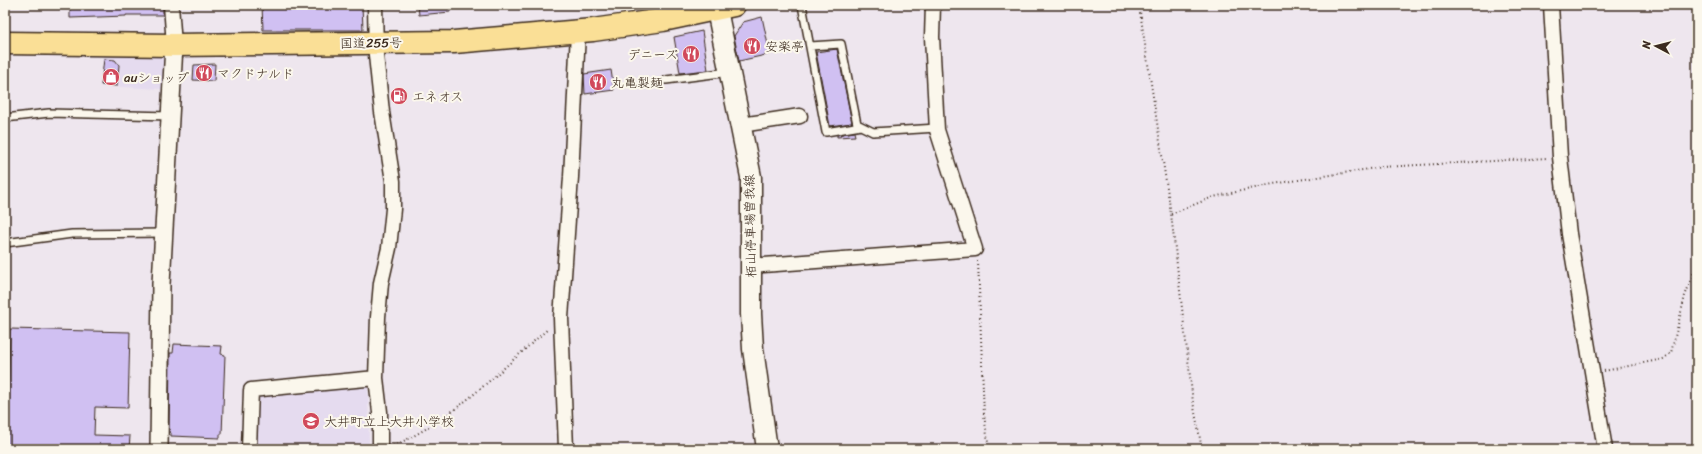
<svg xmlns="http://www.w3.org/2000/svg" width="1702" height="454" viewBox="0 0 1702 454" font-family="Sriracha,'Klee One',sans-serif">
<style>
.built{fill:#e5dbef}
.building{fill:#d0c0f2;stroke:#3b2a1e}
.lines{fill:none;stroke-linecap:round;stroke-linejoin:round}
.service-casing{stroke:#3b2a1e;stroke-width:10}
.minor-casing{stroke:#3b2a1e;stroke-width:17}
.tertiary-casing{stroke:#3b2a1e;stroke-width:20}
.secondary-casing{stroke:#3b2a1e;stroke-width:23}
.trunk-casing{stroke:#3b2a1e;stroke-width:25}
.path{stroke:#3b2a1e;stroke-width:2;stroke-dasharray:1 3;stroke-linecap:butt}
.service{stroke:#fbf7ec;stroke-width:7}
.minor{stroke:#fbf7ec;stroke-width:14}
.tertiary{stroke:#fbf7ec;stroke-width:17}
.secondary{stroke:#fbf7ec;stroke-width:20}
.trunk{stroke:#fadf96;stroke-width:22}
.labels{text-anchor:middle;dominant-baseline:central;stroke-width:4;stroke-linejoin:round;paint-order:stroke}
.street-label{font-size:13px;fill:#3b2a1e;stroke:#fbf7ec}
.poi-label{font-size:13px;fill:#3b2a1e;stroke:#fbf7ec;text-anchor:start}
</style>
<rect width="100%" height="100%" fill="#eee6ee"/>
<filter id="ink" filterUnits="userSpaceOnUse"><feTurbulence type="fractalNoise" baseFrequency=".025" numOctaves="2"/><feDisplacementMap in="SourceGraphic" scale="8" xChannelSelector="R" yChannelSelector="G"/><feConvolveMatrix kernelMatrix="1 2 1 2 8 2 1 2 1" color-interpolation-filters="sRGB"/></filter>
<g filter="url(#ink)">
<path class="built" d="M103 56H160L164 60 162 89 100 86Z
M366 385 368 388 369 449H251L254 394Z"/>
<path class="building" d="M70 5H163V15H126V16L70 18Z
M262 5H362L363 30H263Z
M418 5H450V12L419 15Z
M762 17 770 54 739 61 734 36 743 22Z
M702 31 708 70 680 73 674 37Z
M837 49 852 123 830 126 816 52Z
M104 59 115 60 119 65 117 86 101 85Z
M215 64 214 81 193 80 194 65Z
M611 70 614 90 585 94 584 74Z
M854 132 855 136 837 137V135Z
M10 329 130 332 128 408 95 407 94 435 130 436 129 449H7Z
M174 344 222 346 221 354 225 355 222 434H220V438L171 436V433L169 432 170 353H173Z"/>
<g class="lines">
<defs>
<path id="service" d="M802 5 826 132 861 126
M810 46 841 44 857 124 873 132 937 128
M666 80 729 72
M5 118 49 113 170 116
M5 243 72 234 164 233"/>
<path id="minor" d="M171 5 174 45
M375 5 376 55 382 112 393 181V209L389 248 381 283 378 317 376 378 380 412V449
M1551 5 1560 157 1569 234 1605 449
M741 125 800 116
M751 266 975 249 937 130 932 37 933 5
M249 449 251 390 376 378
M566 449 561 318 571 177 578 32"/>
<path id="tertiary" d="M159 449 161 284 174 45"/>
<path id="secondary" d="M716 5 751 177V314L753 349 767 449"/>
<path id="trunk" d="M5 43 174 45 454 42 593 30 663 20 734 5"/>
</defs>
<use href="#service" class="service-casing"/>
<use href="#minor" class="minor-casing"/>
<use href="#tertiary" class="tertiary-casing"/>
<use href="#secondary" class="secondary-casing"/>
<use href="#trunk" class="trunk-casing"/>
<path class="path" d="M1139 5 1171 214 1193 402 1202 449
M1171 214 1213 197 1273 184 1382 167 1548 158
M978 261 984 415 989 449
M1604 371 1663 359 1671 353 1685 296 1697 264
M393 446C453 420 499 371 548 329"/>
<use href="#service" class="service"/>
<use href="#minor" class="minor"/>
<use href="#tertiary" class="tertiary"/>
<use href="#secondary" class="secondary"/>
<use href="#trunk" class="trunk"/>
</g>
</g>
<defs>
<symbol id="restaurant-disc" viewBox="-11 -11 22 22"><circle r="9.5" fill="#d1495b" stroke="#fbf7ec"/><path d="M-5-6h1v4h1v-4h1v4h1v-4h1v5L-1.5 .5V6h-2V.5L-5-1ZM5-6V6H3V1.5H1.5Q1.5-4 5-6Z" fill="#fff"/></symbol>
<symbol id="shop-disc" viewBox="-11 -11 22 22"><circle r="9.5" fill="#d1495b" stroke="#fbf7ec"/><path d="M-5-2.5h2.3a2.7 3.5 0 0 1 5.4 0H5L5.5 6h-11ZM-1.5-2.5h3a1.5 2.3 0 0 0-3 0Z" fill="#fff"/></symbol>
<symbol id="fuel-disc" viewBox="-11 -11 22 22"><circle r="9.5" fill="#d1495b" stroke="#fbf7ec"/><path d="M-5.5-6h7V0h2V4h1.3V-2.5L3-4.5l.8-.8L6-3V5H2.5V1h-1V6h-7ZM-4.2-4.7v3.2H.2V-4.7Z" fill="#fff"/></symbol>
<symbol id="school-disc" viewBox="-11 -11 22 22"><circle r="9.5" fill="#d1495b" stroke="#fbf7ec"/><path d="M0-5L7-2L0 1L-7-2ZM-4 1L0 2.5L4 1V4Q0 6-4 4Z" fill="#fff"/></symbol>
</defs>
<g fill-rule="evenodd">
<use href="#restaurant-disc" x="742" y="36" width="20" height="20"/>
<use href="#restaurant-disc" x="681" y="44" width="20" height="20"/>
<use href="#restaurant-disc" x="194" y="63" width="20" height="20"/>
<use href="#shop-disc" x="101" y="67" width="20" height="20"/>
<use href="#restaurant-disc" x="588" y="72" width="20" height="20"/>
<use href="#fuel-disc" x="389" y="86" width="20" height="20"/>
<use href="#school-disc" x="301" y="411" width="20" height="20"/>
</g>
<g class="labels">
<g class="street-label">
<text transform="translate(371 43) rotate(-1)">国道255号</text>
<text transform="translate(750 226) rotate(-91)">栢山停車場曽我線</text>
</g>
<g class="poi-label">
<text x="765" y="46">安楽亭</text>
<text x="678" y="54" text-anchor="end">デニーズ</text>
<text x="217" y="73">マクドナルド</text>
<text x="124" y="77">auショップ</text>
<text x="611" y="82">丸亀製麺</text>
<text x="412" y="96">エネオス</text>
<text x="324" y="421">大井町立上大井小学校</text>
</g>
</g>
<rect width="1702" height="454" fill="none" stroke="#fbf7ec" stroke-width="20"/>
<rect x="10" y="10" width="1682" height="434" fill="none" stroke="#3b2a1e" stroke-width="1.5" filter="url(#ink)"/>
<g transform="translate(1656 46) rotate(277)" stroke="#fbf7ec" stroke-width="3" paint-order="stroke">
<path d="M0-3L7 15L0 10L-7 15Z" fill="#3b2a1e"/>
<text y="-6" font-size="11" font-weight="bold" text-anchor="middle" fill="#3b2a1e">N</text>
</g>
</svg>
